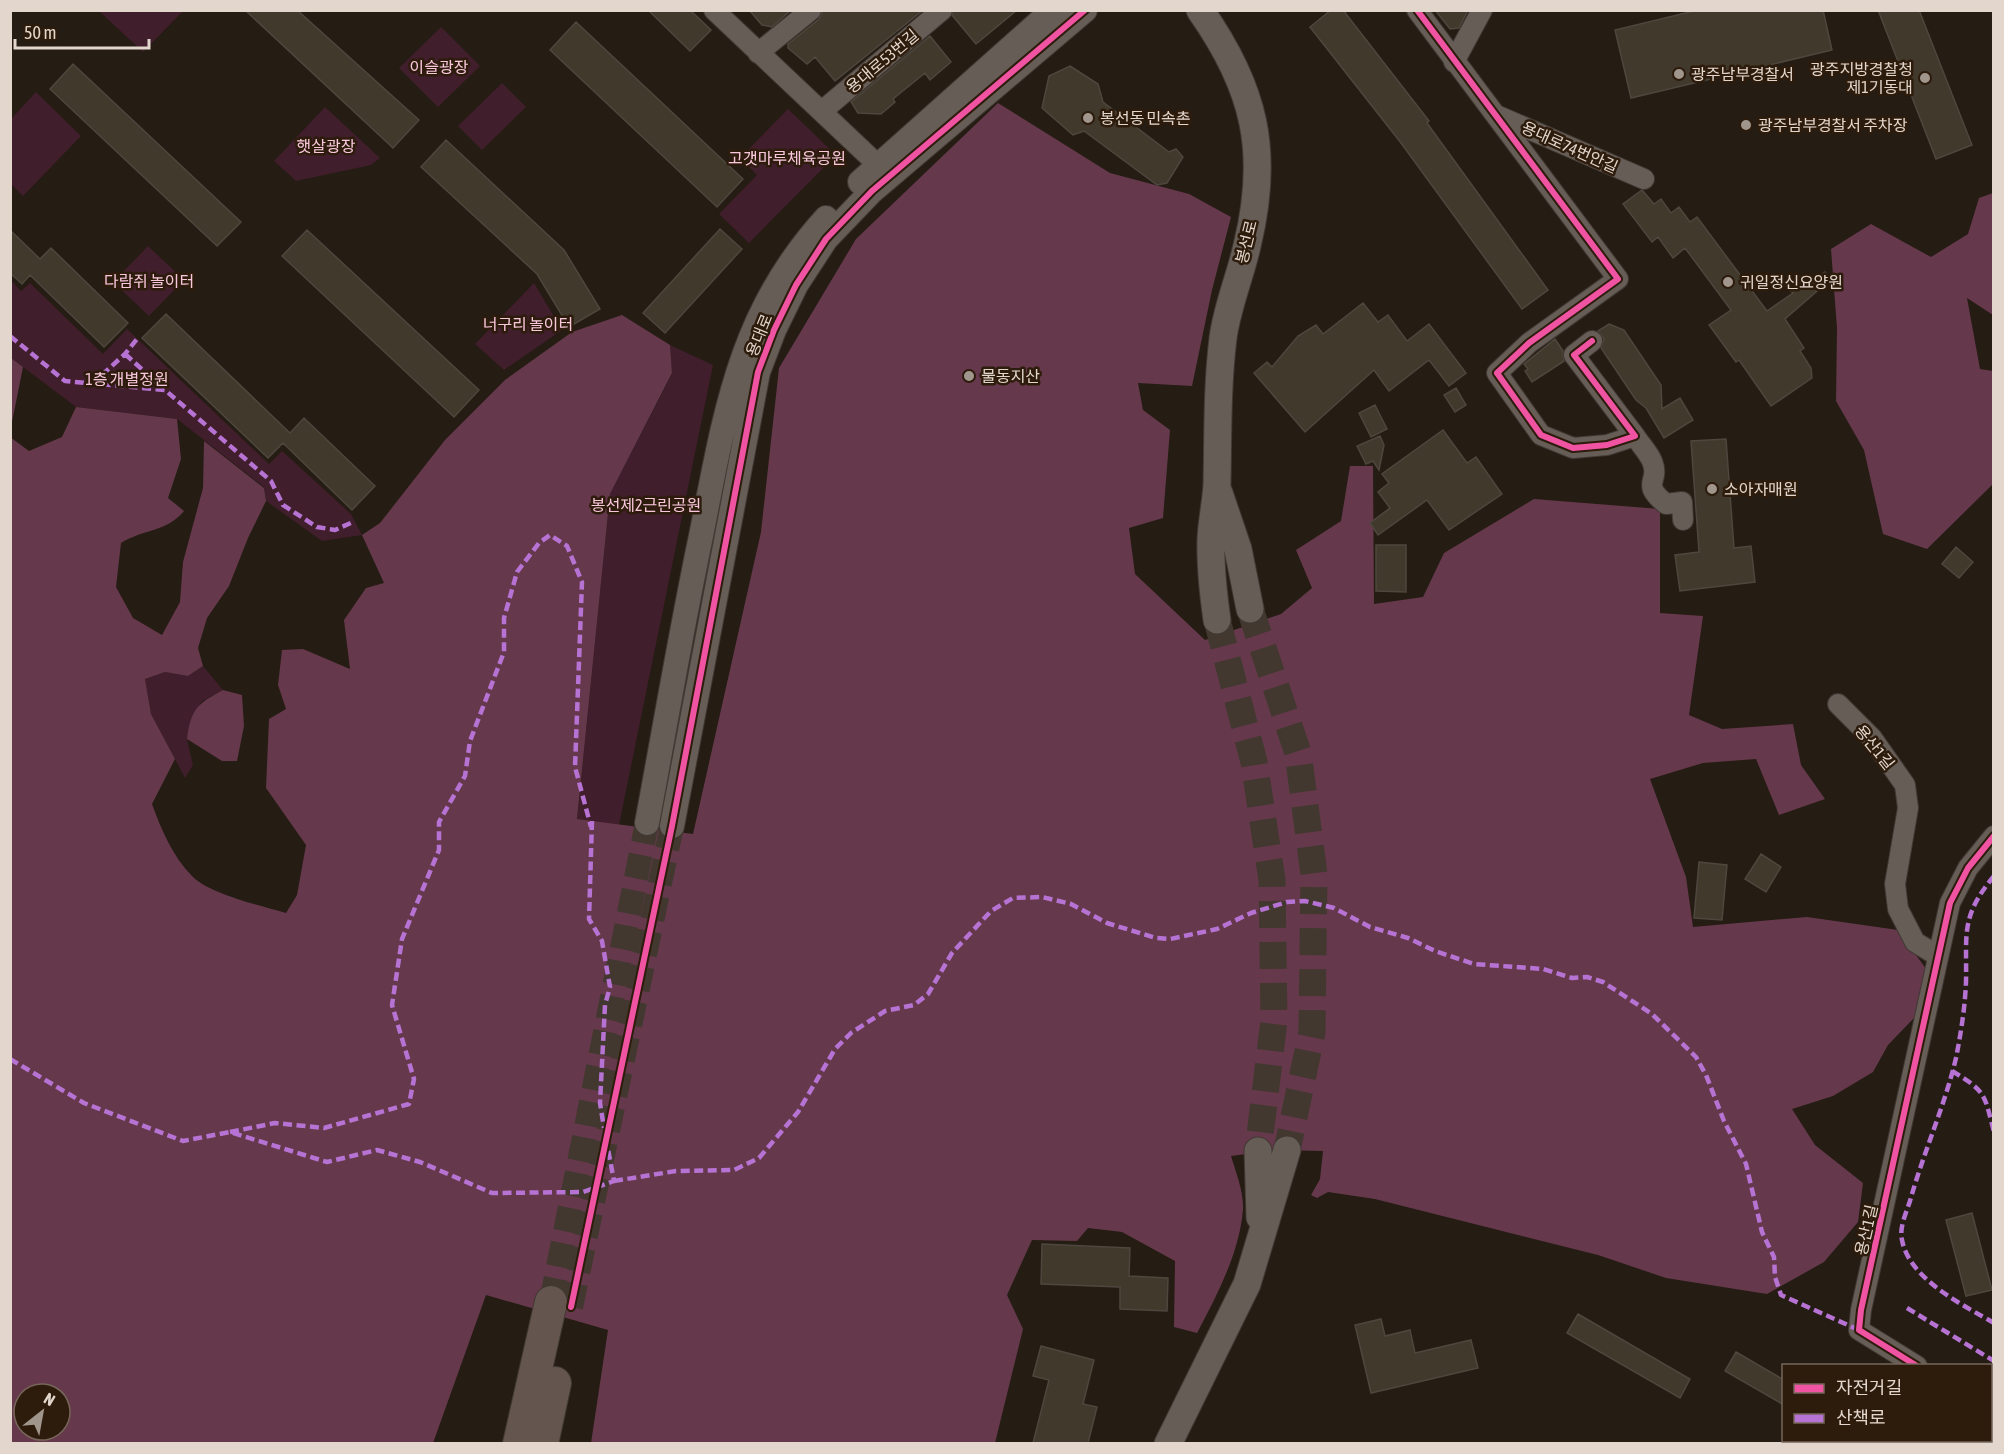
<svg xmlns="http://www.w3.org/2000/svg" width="2004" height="1454" viewBox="0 0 2004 1454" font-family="'Asap Condensed','Noto Sans KR',sans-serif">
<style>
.green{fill:#401e2b}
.forest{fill:#65394b;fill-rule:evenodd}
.building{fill:#41392c;stroke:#4d473e;stroke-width:1.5}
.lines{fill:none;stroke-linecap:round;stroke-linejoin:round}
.tertiary-tunnel{stroke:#423830;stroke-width:24;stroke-dasharray:24 12;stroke-linecap:butt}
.secondary-tunnel{stroke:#423830;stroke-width:27;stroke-dasharray:27 14;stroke-linecap:butt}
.minor-casing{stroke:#413933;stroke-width:22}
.tertiary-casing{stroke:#413933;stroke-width:26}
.secondary-casing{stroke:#413933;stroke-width:29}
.trunk-casing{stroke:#413933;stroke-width:34}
.minor{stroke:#655d56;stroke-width:20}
.tertiary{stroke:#655d56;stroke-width:24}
.secondary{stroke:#655d56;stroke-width:27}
.trunk{stroke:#64554e;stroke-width:32}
.quiet{stroke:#b673d3;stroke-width:4.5;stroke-dasharray:9 4.5;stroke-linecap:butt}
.cycleway-casing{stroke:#2d1b0c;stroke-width:10}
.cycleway{stroke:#f153a3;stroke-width:6}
.poi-dot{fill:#a0968c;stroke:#2d1b0c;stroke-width:2}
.labels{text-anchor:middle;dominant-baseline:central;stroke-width:5;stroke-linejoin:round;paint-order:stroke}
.street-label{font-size:16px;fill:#e3d7cd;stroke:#2d1b0c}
.park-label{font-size:16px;fill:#f9c7dc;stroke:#2d1b0c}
.poi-label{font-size:16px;fill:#e3d7cd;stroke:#2d1b0c;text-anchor:start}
</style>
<rect width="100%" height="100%" fill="#251c14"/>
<path class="green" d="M99 11H183L143 52Z
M441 27 480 66 438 107 399 68Z
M502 83 526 107 482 150 458 126Z
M36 92 81 136 23 196 11 184V119Z
M325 107 380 158 371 165 296 181 274 161Z
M788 109 836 155 749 243 719 214 757 175 740 158Z
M148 246 184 280 149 316 113 282Z
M11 280 21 291 30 283 103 354 127 329 269 464 282 451 351 514 362 535 322 541 266 501 264 487 177 419 76 407 11 358Z
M534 283 562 330 504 370 475 344Z
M670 345 713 365 619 825 577 820 610 494 672 374Z
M203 666 223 690 201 702 187 739 193 765 185 778 151 714 145 679 165 672 188 676Z"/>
<path class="forest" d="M998 103 1110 173 1189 194 1231 217 1212 290 1192 386 1138 383 1143 410 1170 430 1163 518 1129 528 1135 574 1205 640 1281 614 1312 588 1296 550 1341 521 1350 466H1373L1374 604 1423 597 1444 553 1534 499 1660 509V613L1703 616 1689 715 1722 729 1793 724 1801 765 1825 799 1779 815 1756 759 1703 763 1650 779 1686 877 1693 927 1807 917 1898 930 1929 973 1914 1018 1888 1045 1873 1072 1833 1096 1792 1109 1815 1145 1863 1183 1858 1222 1824 1262 1767 1294 1666 1278 1598 1255 1375 1199 1328 1192 1317 1198 1311 1195 1320 1179 1323 1151 1276 1150 1231 1156C1236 1173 1244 1192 1243 1210 1239 1254 1217 1295 1197 1333L1174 1327 1175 1261 1122 1232 1088 1228 1077 1241 1032 1240 1007 1295 1023 1329 995 1443H591L608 1330 486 1295 433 1443H11L10 437 29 451 62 437 76 407 177 419 181 459 168 498 184 511C167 532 143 529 121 543L116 587 133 618 162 635 180 602 183 562 203 488 204 441 264 488 266 501 248 538 229 586 207 618 198 648 203 666 188 676 165 672 145 679 151 714 175 759 152 804C161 829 173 857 192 876 209 894 262 906 286 913L297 895 306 845 266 788 269 719 286 709 278 685 282 650 303 649 350 669 344 620 366 588 384 583 362 535 380 523 445 440 505 380 572 332 622 315 670 345 672 373 610 494 577 819 693 834 761 532 779 368 856 239ZM24 1394H60V1430H24Z
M1993 193V315L1967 298 1980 369 1993 371V484L1927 549 1883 534 1864 450 1836 401 1837 328 1831 249 1871 224 1931 257 1968 234 1979 198Z
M11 358 23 367 11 427Z
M223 690 242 695 244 726 237 761H222L187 739C191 709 197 704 223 690Z"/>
<path class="building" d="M245 10H297L419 120 393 148Z
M648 10H690L711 30 690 51Z
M749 10H791L772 27 762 25Z
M823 10H923L835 81 815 57 807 64 788 48V44L819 19Z
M954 10H1017L976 44 952 15Z
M1331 10H1343L1429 121 1427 123 1548 290 1522 309 1401 143 1310 27Z
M1435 10H1468L1459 28 1450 29Z
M1698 10H1823L1832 50 1631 98 1615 30Z
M1878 10H1919L1972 145 1936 159Z
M576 22 743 179 717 207 550 50Z
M930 36 951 62 930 80 925 73 893 99 895 102 881 114 858 113 851 102Z
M73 64 241 222 217 246 50 89Z
M1070 66 1098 84 1103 102 1169 152 1176 149 1183 157 1167 183 1157 185 1084 131 1073 135 1042 108 1049 76Z
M446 140 564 250 600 309 569 327 537 274 421 167Z
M1642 190 1654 204 1661 199 1671 213 1679 207 1690 222 1697 217 1767 311 1793 293 1786 286 1798 275 1806 284 1825 272 1831 279 1785 319 1804 348 1800 351 1811 368 1812 378 1771 406 1739 360 1736 362 1709 325 1731 310 1685 248 1673 258 1658 237 1652 242 1623 204Z
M720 229 742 249 665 333 643 313Z
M10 230 40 259 51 248 128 323 104 347 30 275 22 284 10 273Z
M307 230 479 390 454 417 282 256Z
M1363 303 1378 322 1388 315 1407 341 1429 324 1466 373 1449 386 1429 360 1389 391 1374 370 1305 432 1254 373 1267 362 1272 367 1298 336 1316 325 1323 334Z
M166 314 290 433 304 418 375 486 352 510 283 443 268 458 142 338Z
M1609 324 1624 330 1661 385 1662 409 1680 398 1693 420 1664 438 1646 408 1636 400 1601 348 1604 339 1598 331Z
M1555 339 1563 351 1564 361 1532 382 1525 371 1528 369 1524 364Z
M1456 388 1466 405 1455 412 1444 395Z
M1375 405 1387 429 1371 437 1359 413Z
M1443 430 1467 463 1476 457 1502 494 1449 530 1427 500 1378 535 1370 523 1390 508 1378 492 1389 483 1382 474Z
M1380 436 1384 445 1379 470 1373 461 1366 464 1357 446Z
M1726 439 1734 548 1751 546 1755 582 1680 591 1675 555 1699 552 1691 441Z
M1376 545H1406V592L1376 591Z
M1956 547 1973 562 1959 578 1942 564Z
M1761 854 1781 867 1766 892 1745 879Z
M1699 862 1727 865 1722 920 1694 918Z
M1972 1213 1992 1290 1966 1296 1946 1220Z
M1042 1244 1130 1248 1129 1276 1168 1278 1167 1311 1120 1309V1287L1041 1284Z
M1578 1314 1690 1379 1680 1398 1567 1333Z
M1381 1319 1385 1336 1410 1330 1415 1353 1471 1340 1478 1368 1371 1393 1355 1325Z
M1041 1346 1094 1360 1083 1404 1097 1407 1088 1443H1033L1049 1380 1033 1376Z
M1736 1352 1784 1380V1405L1725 1371Z"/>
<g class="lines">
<path class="tertiary-tunnel" d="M551 1302 647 823
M571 1307 672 826"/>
<path class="secondary-tunnel" d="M1250 609 1298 753 1314 874 1312 1032 1287 1150
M1217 620 1254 762 1272 880 1274 1021 1258 1151"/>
<defs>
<path id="minor" d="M714 10 878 165
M1417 10 1618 279 1529 343 1497 373 1541 435 1573 448 1607 445 1635 436 1574 355 1592 341
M758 53 811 10
M1454 62 1482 10
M822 111 942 10
M1496 115 1644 179
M1635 436C1640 444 1648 452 1652 461 1661 483 1639 482 1666 504L1682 502 1683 520
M1838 704 1872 738 1905 785 1908 808 1895 884 1898 909 1915 942 1938 956
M1917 1366 1859 1330 1861 1310 1950 903 1968 868 1994 836
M1990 1411 1994 1413
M1860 1444 1862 1440"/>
<path id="tertiary" d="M860 182 1053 10
M647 823C665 727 681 631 701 536 725 415 739 313 826 218
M672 826 758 372 774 330 796 285 826 239 872 191 1085 10
M1990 1435 1994 1430"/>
<path id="secondary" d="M1200 10C1255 88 1270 152 1247 246 1240 277 1227 307 1223 338 1217 387 1218 435 1217 484 1216 502 1212 520 1211 538 1210 566 1213 592 1217 620
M1219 493 1238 549 1250 609
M1258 1151 1260 1217
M1168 1444 1247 1284 1287 1150"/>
<path id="trunk" d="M519 1444 551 1302
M542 1444 555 1383"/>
</defs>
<use href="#minor" class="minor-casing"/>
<use href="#tertiary" class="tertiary-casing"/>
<use href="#secondary" class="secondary-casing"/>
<use href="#trunk" class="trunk-casing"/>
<use href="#minor" class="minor"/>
<use href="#tertiary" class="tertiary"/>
<use href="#secondary" class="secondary"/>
<use href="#trunk" class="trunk"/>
<path class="quiet" d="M10 336 65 381 165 390 271 481 283 505 317 527 335 530 353 522
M125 354 165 390
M92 384 125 354 137 339
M592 821 589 919 602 941 610 987 605 1005 600 1103 604 1128
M1994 876C1960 917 1967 934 1966 982 1965 1007 1961 1033 1956 1058 1945 1105 1923 1154 1910 1201 1906 1213 1899 1228 1902 1240 1909 1279 1963 1305 1994 1323
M10 1059 84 1103 183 1141 230 1132 327 1162 377 1150 420 1162 492 1193 583 1192 614 1181 608 1149
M1952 1071C1987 1092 1984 1094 1994 1132
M230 1132 275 1123 324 1128 409 1104 414 1079 392 1005 402 939 439 850V822L465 776 470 741 504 652V618L517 572 539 543 550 535 567 546 582 582 575 767 591 827
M614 1181 676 1171 734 1170 759 1158 798 1112 835 1049 851 1033 885 1011 914 1005 928 994 952 953 991 911 1013 898 1042 897 1071 904 1107 923 1156 938 1170 939 1217 929 1251 913 1287 902 1305 901 1334 908 1370 927 1408 938 1435 951 1474 964 1543 969 1572 978 1587 977 1603 982 1652 1014 1696 1057 1706 1075 1724 1121 1746 1164 1762 1232 1774 1257 1775 1277 1781 1295 1859 1330
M1907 1308 1994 1361"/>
<defs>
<path id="cycleway" d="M1417 10 1618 279 1529 343 1497 373 1541 435 1573 448 1607 445 1635 436 1574 355 1592 341
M571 1307 672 826 758 372 774 330 796 285 826 239 872 191 1085 10
M1917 1366 1859 1330 1861 1310 1950 903 1968 868 1994 836"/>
</defs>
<use href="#cycleway" class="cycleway-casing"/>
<use href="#cycleway" class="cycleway"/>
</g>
<g class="poi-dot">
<circle cx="1679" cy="74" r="6"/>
<circle cx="1925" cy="78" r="6"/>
<circle cx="1088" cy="118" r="6"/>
<circle cx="1746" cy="125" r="6"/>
<circle cx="1728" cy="282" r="6"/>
<circle cx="969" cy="376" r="6"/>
<circle cx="1712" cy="489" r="6"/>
</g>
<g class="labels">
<g class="street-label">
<text transform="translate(882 61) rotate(-40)">용대로53번길</text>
<text transform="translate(1570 147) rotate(24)">용대로74번안길</text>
<text transform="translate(1246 242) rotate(-76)">봉선로</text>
<text transform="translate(759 335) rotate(-68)">용대로</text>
<text transform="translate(1875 747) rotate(51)">용산1길</text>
<text transform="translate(1866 1230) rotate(-77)">용산1길</text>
</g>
<g class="park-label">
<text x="439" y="67">이슬광장</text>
<text x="326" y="146">햇살광장</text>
<text x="787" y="158">고갯마루체육공원</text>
<text x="149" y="281">다람쥐 놀이터</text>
<text x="528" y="324">너구리 놀이터</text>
<text x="127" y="379">1층 개별정원</text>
<text x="646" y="505">봉선제2근린공원</text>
</g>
<g class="poi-label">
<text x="1913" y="69" text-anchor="end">광주지방경찰청<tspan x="1913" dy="18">제1기동대</tspan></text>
<text x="1691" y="74">광주남부경찰서</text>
<text x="1100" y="118">봉선동 민속촌</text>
<text x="1758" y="125">광주남부경찰서 주차장</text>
<text x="1740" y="282">귀일정신요양원</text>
<text x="981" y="376">물동지산</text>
<text x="1724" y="489">소아자매원</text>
</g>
</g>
<rect width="2004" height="1454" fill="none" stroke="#e3d7cd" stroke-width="24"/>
<rect x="1782" y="1364" width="210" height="78" fill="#2d1b0c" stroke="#766659" stroke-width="1.5"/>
<rect x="1794" y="1384" width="30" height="9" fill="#f153a3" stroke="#766659" stroke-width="1.5"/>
<text x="1836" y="1394" font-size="18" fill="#e3d7cd">자전거길</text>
<rect x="1794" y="1414" width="30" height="9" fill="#b673d3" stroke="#766659" stroke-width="1.5"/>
<text x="1836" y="1424" font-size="18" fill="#e3d7cd">산책로</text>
<g transform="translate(42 1412) rotate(31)"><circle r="28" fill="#2d1b0c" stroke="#766659" stroke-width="1.5"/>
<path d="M0-4.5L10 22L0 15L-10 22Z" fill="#a0968c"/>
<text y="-9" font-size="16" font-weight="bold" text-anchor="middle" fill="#e3d7cd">N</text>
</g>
<path d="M15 39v9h134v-9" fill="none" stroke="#e3d7cd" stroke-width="3"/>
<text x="24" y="39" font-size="18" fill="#e3d7cd" stroke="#2d1b0c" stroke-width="4.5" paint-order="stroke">50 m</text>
</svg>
